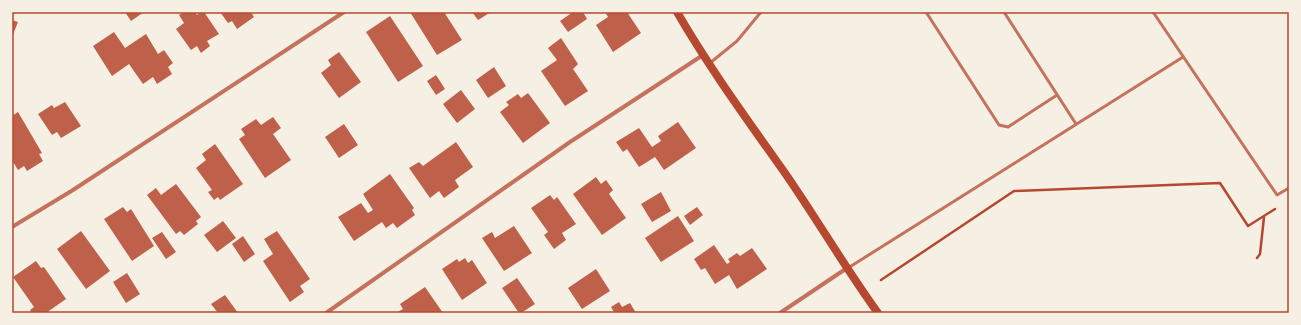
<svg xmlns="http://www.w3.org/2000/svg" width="1301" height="325" viewBox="0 0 1301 325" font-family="'Source Sans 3',sans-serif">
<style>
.building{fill:#bf614a}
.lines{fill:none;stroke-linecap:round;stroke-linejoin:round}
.path{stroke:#b5482f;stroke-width:2.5}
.service{stroke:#c5725c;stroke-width:3}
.minor{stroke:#c5725c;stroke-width:4}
.secondary{stroke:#b5482f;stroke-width:8}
.neatline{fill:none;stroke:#b5482f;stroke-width:1.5}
</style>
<rect width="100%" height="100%" fill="#f6efe4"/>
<path class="building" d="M125 12H144L131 21Z
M184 12H195L197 15 200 12H204L219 34 207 41 210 46 201 53 197 46 191 50 176 29 184 23 179 15Z
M220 12H251L254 17 237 29 232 21 228 23Z
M410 12H444L462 40 437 55Z
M472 12H491L478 20Z
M573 12H583L587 19 568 32 560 21Z
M605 12H627L641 33 613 52 596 25 608 17Z
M390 16 423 66 398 82 366 32Z
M12 20 18 22 12 37Z
M114 32 125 48 146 34 158 54 164 50 173 63 168 67 172 74 157 84 153 77 143 84 129 64 112 76 93 46Z
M561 38 578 64 573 69 588 91 565 106 541 71 557 60 548 48Z
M339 52 361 82 339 98 321 73 331 65 328 60Z
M494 67 506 86 488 98 476 80Z
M436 75 445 89 436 95 427 81Z
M461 90 475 109 457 123 443 104Z
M528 93 550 123 523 143 500 112 509 105 506 102 518 94 521 98Z
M65 102 81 126 61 138 57 132 52 135 38 114 52 105 54 108Z
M18 112 42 153 39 154 43 161 27 171 24 166 18 170 12 160V116Z
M273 117 281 128 273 134 291 160 265 178 239 139 245 135 241 129 256 119 261 125Z
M678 122 696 148 664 170 655 157 639 167 627 149 623 152 616 142 639 128 652 147 661 141 658 136Z
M344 124 358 145 339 158 325 137Z
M456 142 473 167 455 180 459 187 444 198 439 191 430 198 409 168 419 162 423 166Z
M215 144 243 184 220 200 218 197 214 200 208 192 212 190 196 168 206 160 202 154Z
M390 174 414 208 412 210 415 215 397 228 393 223 386 228 382 222 354 241 338 217 361 203 368 213 373 210 363 194Z
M596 177 601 184 606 180 613 190 609 194 626 218 602 235 573 194Z
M176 184 201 217 196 221 198 224 184 235 180 231 176 234 147 195 156 188 161 195Z
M661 192 671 211 652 222 641 204Z
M550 195 554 200 557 197 576 224 562 233 566 240 554 249 544 235 548 232 531 208Z
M123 207 127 212 131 209 154 246 132 261 104 219Z
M697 207 703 215 690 225 684 216Z
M678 216 694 241 661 262 645 238Z
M223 221 236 238 217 252 204 235Z
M514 226 532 253 504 271 482 238 492 232 495 238Z
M81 231 110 271 86 289 57 249Z
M277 231 310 279 300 286 304 292 290 302 263 261 273 254 264 239Z
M162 232 176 252 166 259 152 238Z
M243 236 255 254 244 262 232 244Z
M714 245 727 264 730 262 728 259 737 253 740 256 752 248 767 269 737 289 729 275 715 284 705 268 701 270 694 259Z
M465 258 468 263 472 260 487 283 462 300 442 269 457 259 459 262Z
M36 261 41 268 44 267 66 299 46 313H32L30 310 34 307 13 277Z
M596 269 610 291 582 309 568 288Z
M127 273 140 294 126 303 113 282Z
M517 278 535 304 521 313H519L502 288Z
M425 287 443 313H396L403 309 400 304Z
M225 295 238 313H218L211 304Z
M619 302 622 307 630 303 636 313H613L614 312 611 307Z"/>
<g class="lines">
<path class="path" d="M1257 258 1260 254 1264 217
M881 280 1014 191 1220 183 1248 226 1275 209"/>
<path class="service" d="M926 12 999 125 1008 127 1057 95
M1004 12 1076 124
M1153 12 1277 195 1289 188
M710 63 737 41 761 12
M848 268 1183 57"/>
<path class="minor" d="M12 227 73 190 344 12
M326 313 570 142 703 55
M780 313 847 268"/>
<path class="secondary" d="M677 12C710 69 749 122 787 176 818 221 846 269 878 313"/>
</g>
<rect width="1301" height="325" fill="none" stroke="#f6efe4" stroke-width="26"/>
<rect x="13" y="13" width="1275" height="299" class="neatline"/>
</svg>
